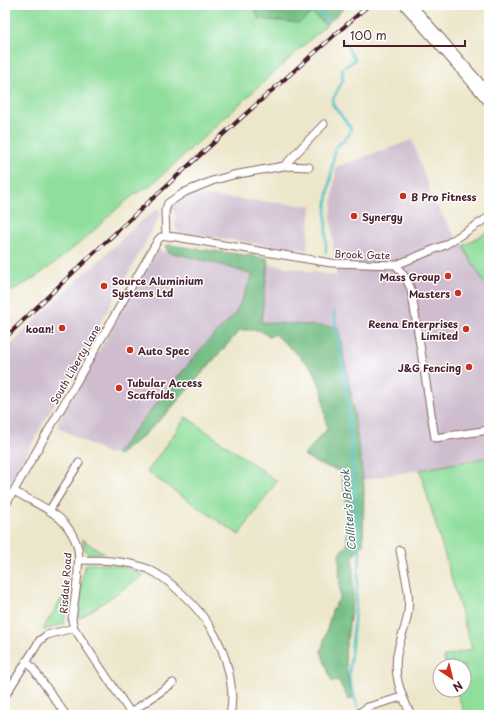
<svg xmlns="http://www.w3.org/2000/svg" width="494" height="720" viewBox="0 0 494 720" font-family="'Playpen Sans',sans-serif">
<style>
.industrial{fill:#cfbdcf}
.green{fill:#8fde9c;stroke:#6c7e64}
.forest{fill:#73bd84;stroke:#5e6e58}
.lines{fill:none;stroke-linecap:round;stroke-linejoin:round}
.stream{stroke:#54c2cb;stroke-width:2.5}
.street-casing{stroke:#836563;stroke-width:9}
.highway-casing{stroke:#836563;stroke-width:16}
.street{stroke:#fff;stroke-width:7}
.highway{stroke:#fff;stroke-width:14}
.rail-casing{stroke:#4a1f2b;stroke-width:4}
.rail{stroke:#fff;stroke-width:2.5;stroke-dasharray:8;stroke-linecap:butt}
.poi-dot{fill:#c8321e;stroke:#fff;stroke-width:1.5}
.labels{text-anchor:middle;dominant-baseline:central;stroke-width:3;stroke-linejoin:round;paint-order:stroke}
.poi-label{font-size:10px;font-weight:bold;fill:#4a1f2b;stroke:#fff;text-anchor:start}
.street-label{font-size:10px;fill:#4a1f2b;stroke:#fff}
.water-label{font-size:11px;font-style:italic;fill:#4e606b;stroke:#fff}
</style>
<rect width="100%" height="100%" fill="#fff"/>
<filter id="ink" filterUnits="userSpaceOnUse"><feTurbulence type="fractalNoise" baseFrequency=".025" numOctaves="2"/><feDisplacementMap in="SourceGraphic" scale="8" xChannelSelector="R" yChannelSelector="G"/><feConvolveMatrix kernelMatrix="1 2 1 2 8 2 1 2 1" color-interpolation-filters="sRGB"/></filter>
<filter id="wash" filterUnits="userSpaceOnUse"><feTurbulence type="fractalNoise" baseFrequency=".012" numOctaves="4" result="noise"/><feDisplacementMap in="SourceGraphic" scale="16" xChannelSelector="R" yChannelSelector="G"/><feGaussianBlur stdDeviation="0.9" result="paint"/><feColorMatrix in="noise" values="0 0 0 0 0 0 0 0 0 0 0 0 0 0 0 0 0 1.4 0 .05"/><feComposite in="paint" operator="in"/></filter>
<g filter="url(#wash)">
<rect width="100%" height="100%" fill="#ece6ca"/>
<path class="industrial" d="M412 140 434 203 472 261 489 291V457L363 480 351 394 261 322 268 264 336 276 331 218 336 167Z
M186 194 311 206 307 250 180 233 176 229 175 224 176 214 170 208V203Z
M159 208 161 215 5 491V351L50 306 140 222Z
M157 250 215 263 253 275 235 314 204 345 115 454 107 453 58 427V422Z"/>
<path class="green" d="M5 5H253L259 19 312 13 326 25 149 187C135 189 101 224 89 235 64 256 38 278 8 293L5 292Z
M489 231V292L463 246Z
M186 417 277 481 239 535 147 472Z
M489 457V715H465L456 690H464V666H447L443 657 472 649 420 470Z
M82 539 93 547 105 553 88 554 85 550Z
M88 564C107 563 127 566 144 575L79 619 78 611 83 571 85 566Z
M66 591H68L64 624 44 630 43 628 55 610Z"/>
<path class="forest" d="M253 5H347L326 25 312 13 299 23 259 19Z
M169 245 267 258 268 264 261 322 338 327 351 394 364 485 363 545 353 556V597L345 653 347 675 353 698 349 700 338 680 332 682 321 652 332 611 340 597 339 553 347 545 346 498 340 471 316 463 304 455 327 429 322 391 313 369 275 334 270 337 259 330H240L166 414 143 436 119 455 116 453 204 345 235 314 253 275 215 263 168 252 165 246Z"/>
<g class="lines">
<path class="stream" d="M292 5 296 7 311 6 329 21
M326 252V208L335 148 349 135 351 128 333 105 332 101 343 80 342 69 355 60 343 39
M334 312 347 396 360 554 349 677 357 706"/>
</g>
</g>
<g filter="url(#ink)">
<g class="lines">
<defs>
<path id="street" d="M284 166 324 124
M166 236 165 211 168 203 185 192 212 181 233 175 284 166 309 167
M396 265 405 277 411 289 435 438 489 430
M14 491C27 499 42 505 54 514 65 521 75 536 78 549 81 566 74 601 72 620L74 628 132 715
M5 506 158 240 161 237 166 236 176 237 331 263 396 265 445 245 489 217
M49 511 79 463
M400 550C404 572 412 596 407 618 405 629 400 639 398 650 392 674 401 694 411 715
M79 560C102 560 126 560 148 569 170 579 200 609 212 630 226 652 236 689 230 715
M26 661 32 667 66 715
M5 696 40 640 47 635 74 628
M130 713 173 683
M356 715 368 707 402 697"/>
<path id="highway" d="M408 5 489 98"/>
</defs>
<use href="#street" class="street-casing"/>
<use href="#highway" class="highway-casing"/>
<use href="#street" class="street"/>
<use href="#highway" class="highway"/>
<defs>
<path id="rail" d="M5 338C123 223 245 113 369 5"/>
</defs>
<use href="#rail" class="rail-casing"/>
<use href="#rail" class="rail"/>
</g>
</g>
<g class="poi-dot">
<circle cx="403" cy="196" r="4"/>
<circle cx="354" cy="216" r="4"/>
<circle cx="448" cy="276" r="4"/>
<circle cx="104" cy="286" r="4"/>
<circle cx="458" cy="293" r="4"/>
<circle cx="62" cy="328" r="4"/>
<circle cx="466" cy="329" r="4"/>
<circle cx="130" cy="350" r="4"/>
<circle cx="469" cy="367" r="4"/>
<circle cx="119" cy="388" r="4"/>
</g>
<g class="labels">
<g class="poi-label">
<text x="411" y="196">B Pro Fitness</text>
<text x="362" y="216">Synergy</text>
<text x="440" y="276" text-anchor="end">Mass Group</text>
<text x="112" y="280">Source Aluminium<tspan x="112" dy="12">Systems Ltd</tspan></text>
<text x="450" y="293" text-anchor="end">Masters</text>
<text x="458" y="323" text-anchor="end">Reena Enterprises<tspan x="458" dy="12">Limited</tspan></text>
<text x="54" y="328" text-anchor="end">koan!</text>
<text x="138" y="350">Auto Spec</text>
<text x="461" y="367" text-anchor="end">J&amp;G Fencing</text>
<text x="127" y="382">Tubular Access<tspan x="127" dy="12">Scaffolds</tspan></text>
</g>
<g class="street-label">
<text transform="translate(362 254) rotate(2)">Brook Gate</text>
<text transform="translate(75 364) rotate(-60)">South Liberty Lane</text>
<text transform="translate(65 583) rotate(-86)">Risdale Road</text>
</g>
<g class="water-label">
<text transform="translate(348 510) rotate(-95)">Colliter's Brook</text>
</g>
</g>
<rect width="494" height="720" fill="none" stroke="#fff" stroke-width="20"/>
<g transform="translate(452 678) rotate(145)"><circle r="19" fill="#ffffff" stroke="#b7a5aa"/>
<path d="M0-3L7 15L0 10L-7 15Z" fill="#c8321e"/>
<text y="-6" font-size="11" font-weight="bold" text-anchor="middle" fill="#4a1f2b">N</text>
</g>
<path d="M344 40v6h121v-6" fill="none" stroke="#4a1f2b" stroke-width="2"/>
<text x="350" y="40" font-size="12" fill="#4a1f2b" stroke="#ffffff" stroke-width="3" paint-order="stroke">100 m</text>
</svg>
